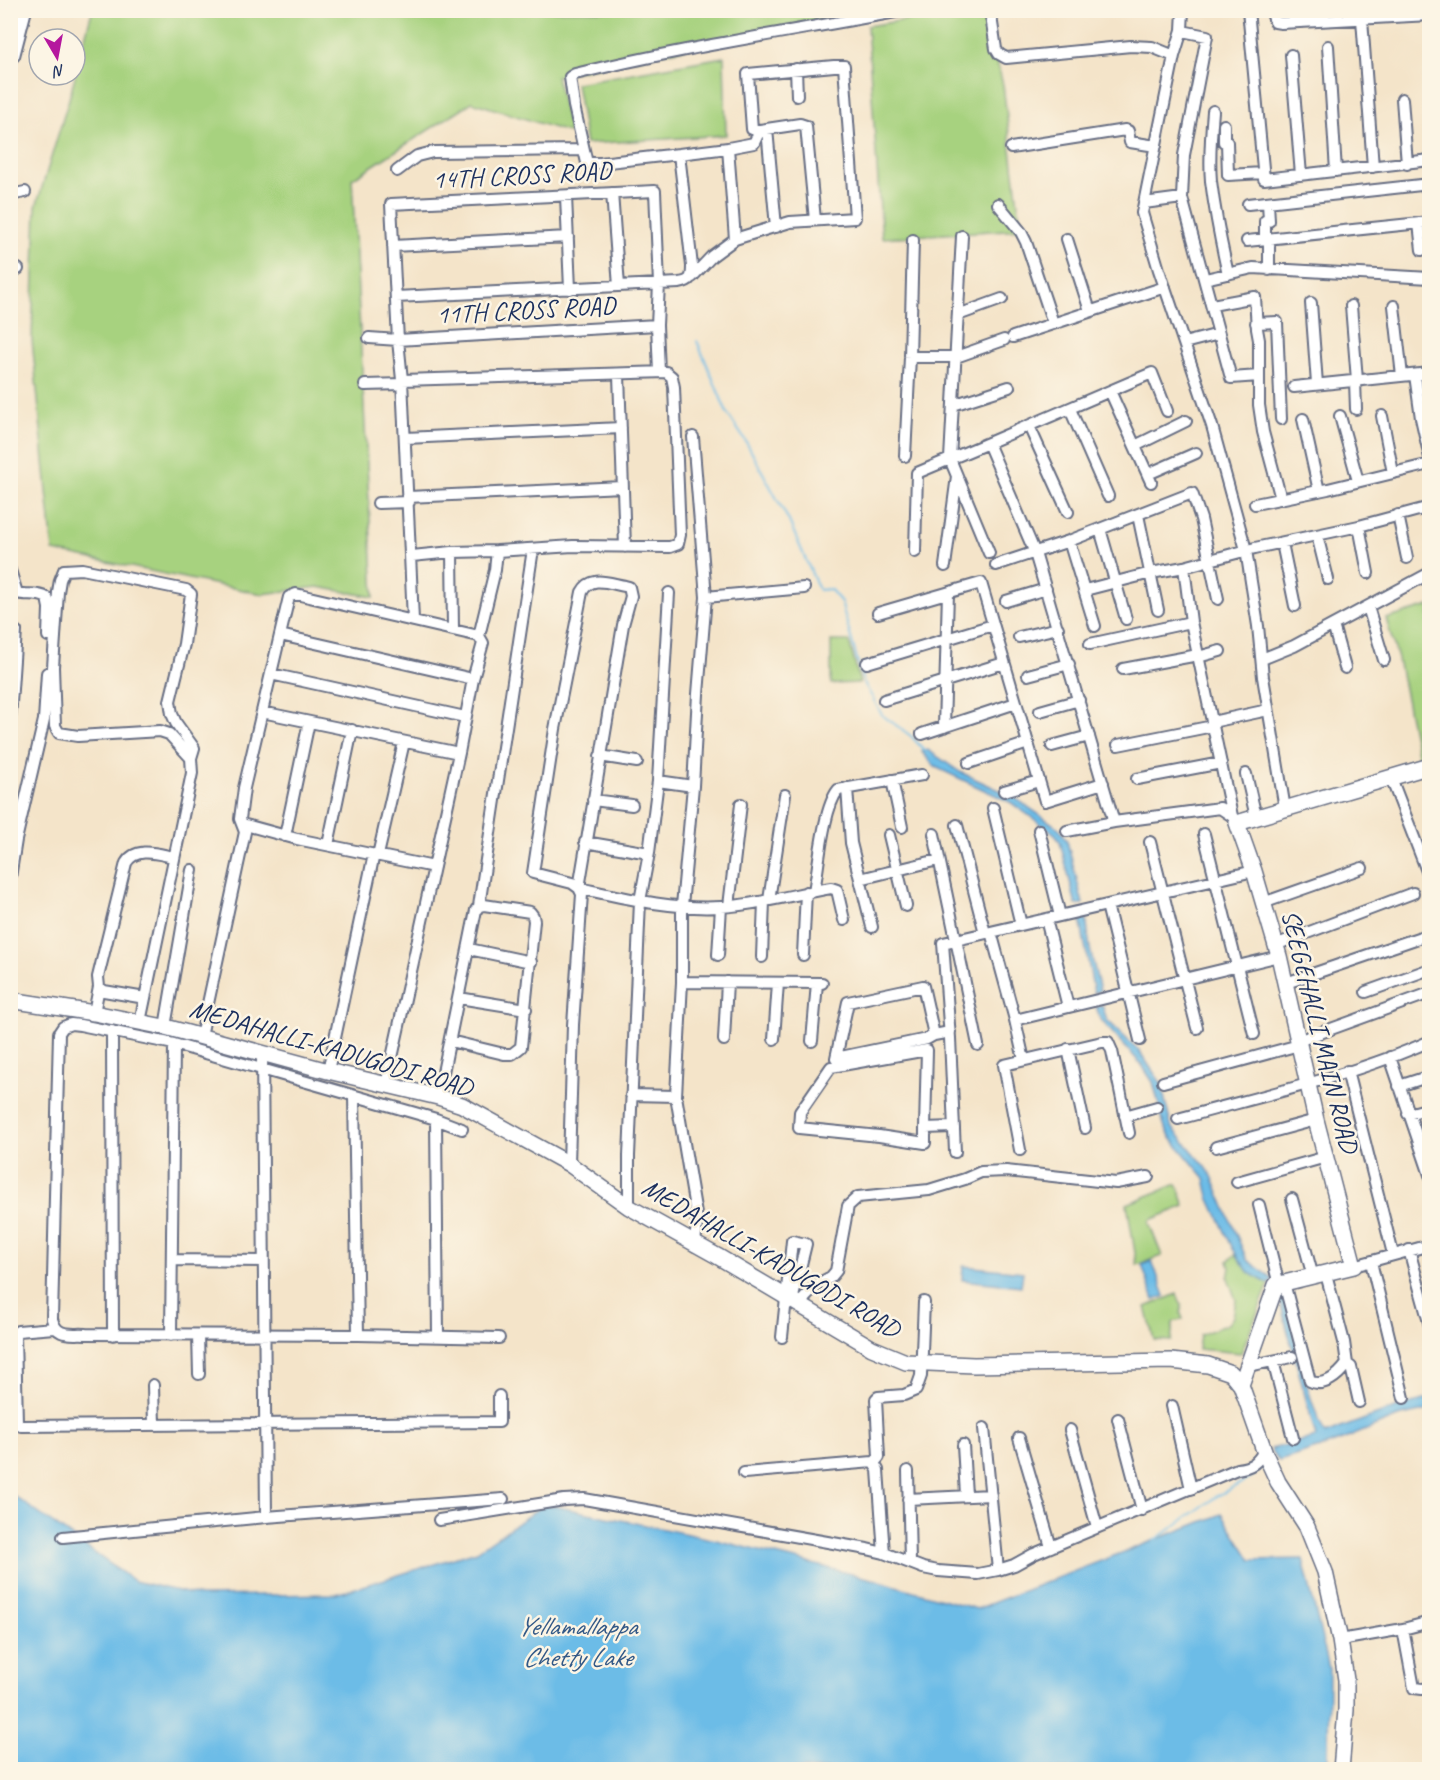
<svg xmlns="http://www.w3.org/2000/svg" width="1440" height="1780" viewBox="0 0 1440 1780" font-family="Caveat,sans-serif">
<style>
.green{fill:#a7d27f;stroke:#61806e;stroke-width:1.5}
.water{fill:#6cbce7;stroke:#4476a2;stroke-width:1.5}
.lines{fill:none;stroke-linecap:round;stroke-linejoin:round}
.stream{stroke:#6cbce7;stroke-width:2}
.street-casing{stroke:#676e83;stroke-width:14}
.secondary-casing{stroke:#676e83;stroke-width:18}
.street{stroke:#fff;stroke-width:10}
.secondary{stroke:#fff;stroke-width:15}
.labels{text-anchor:middle;dominant-baseline:central;stroke-width:5;stroke-linejoin:round;paint-order:stroke}
.street-label{font-size:26px;fill:#1b2f5e;stroke:#fcf5e5}
.water-label{font-size:27px;font-style:italic;fill:#335987;stroke:#fcf5e5}
</style>
<rect width="100%" height="100%" fill="#fcf5e5"/>
<filter id="ink" filterUnits="userSpaceOnUse"><feTurbulence type="fractalNoise" baseFrequency=".0167" numOctaves="2"/><feDisplacementMap in="SourceGraphic" scale="12" xChannelSelector="R" yChannelSelector="G"/><feConvolveMatrix kernelMatrix="1 2 1 2 8 2 1 2 1" color-interpolation-filters="sRGB"/></filter>
<filter id="wash" filterUnits="userSpaceOnUse"><feTurbulence type="fractalNoise" baseFrequency=".008" numOctaves="4" result="noise"/><feDisplacementMap in="SourceGraphic" scale="24" xChannelSelector="R" yChannelSelector="G"/><feGaussianBlur stdDeviation="1.35" result="paint"/><feColorMatrix in="noise" values="0 0 0 0 0 0 0 0 0 0 0 0 0 0 0 0 0 1.4 0 .05"/><feComposite in="paint" operator="in"/></filter>
<g filter="url(#wash)">
<rect width="100%" height="100%" fill="#f4e4c9"/>
<path class="green" d="M92 11H860L556 76 570 133 472 102 352 179 374 597 318 587 262 594 53 551 32 340 36 207 69 99Z
M964 11H984L1003 85 1021 229 882 238 867 26Z
M724 57 726 135 586 144 576 83Z
M1429 606V760L1419 763 1398 659 1386 619Z
M831 641H849L860 683 831 684Z
M1177 1184 1185 1206 1150 1220 1149 1223 1162 1256 1137 1265 1127 1204Z
M1236 1254 1249 1273 1269 1284 1241 1353 1198 1349 1200 1335 1228 1324 1233 1317 1236 1300 1228 1278 1230 1268 1228 1261Z
M1177 1294 1182 1306 1181 1314 1183 1319 1173 1322 1171 1341 1154 1340 1146 1307Z"/>
<path class="water" d="M928 750 960 772 1012 796 1060 829 1067 841 1083 904 1076 905 1060 842 1055 834 1010 802 935 767 922 752Z
M1086 917 1090 949 1100 991 1094 993 1080 919Z
M1102 1005 1107 1020 1139 1051 1161 1083 1171 1126 1206 1167 1212 1176 1247 1260 1273 1279 1269 1284 1249 1273 1233 1249 1209 1197 1205 1178 1171 1138 1164 1125 1153 1082 1141 1064 1100 1019 1096 1006Z
M1152 1261 1165 1296 1154 1300 1142 1265Z
M963 1266 1023 1272 1021 1286 962 1280Z
M1285 1293C1297 1340 1304 1390 1325 1434L1403 1405 1429 1399V1410L1398 1417 1332 1444 1279 1461 1271 1449 1316 1437 1279 1298Z
M10 1493 134 1581 200 1596 336 1594 477 1551 545 1504 716 1540 868 1578 977 1609 1222 1514 1251 1560 1303 1559 1329 1668 1328 1761 1325 1770 11 1769Z"/>
<g class="lines">
<path class="stream" d="M697 341 727 413 745 440 789 521 819 590 830 589 841 602 863 681 882 715 911 736 927 753
M1154 1541 1217 1496 1250 1478 1265 1465"/>
</g>
</g>
<g filter="url(#ink)">
<g class="lines">
<defs>
<path id="street" d="M990 10 996 49 999 54 1006 58 1131 46 1152 47 1174 56
M1183 10 1182 30 1174 56 1142 213 1159 270 1212 426 1246 550 1258 626 1263 677 1285 809
M1248 10 1264 179 1430 160
M1271 10 1275 22 1281 23 1430 15
M1362 19 1373 167
M10 23 25 14
M1182 31 1207 36 1184 155 1182 198 1231 378 1259 376
M1328 46 1336 171
M1291 55 1301 175
M14 56 26 10
M796 69 797 96
M1402 99 1407 164
M1213 111C1211 134 1209 158 1211 181 1215 213 1221 243 1228 274
M1224 125V142H1227L1228 175 1263 173
M767 129 776 227
M728 148 754 143 760 130
M1011 148 1125 130 1128 131 1130 142 1156 146
M679 154 728 148 735 239 712 256 692 277
M397 171 417 156 433 152 584 150
M612 193 619 286
M10 195 25 192
M566 196 570 289
M1144 203 1182 198
M998 204 1021 232 1026 242 1053 323
M1248 204 1430 184
M1419 223 1422 250
M962 236 950 459 989 553
M735 239 790 222 855 218 844 66H834L748 74 752 129 760 130 800 124 806 126 815 220
M1067 239 1090 311
M1265 239V221H1269L1268 202
M1247 241 1430 222
M393 246 568 237
M10 270 18 269
M1269 270V238
M1205 279 1253 268 1430 278
M396 297 679 283C691 281 692 278 692 266L679 154 600 163H587L574 106 570 77 575 74C684 47 796 31 906 10
M1311 303 1317 384
M1212 305 1255 297 1257 329 1259 340V405L1263 432 1281 499
M1351 306 1357 380
M1394 306 1402 376
M958 315 1002 299
M1256 323 1277 322 1281 419
M1013 337 1165 287
M369 338 398 340 657 325
M1184 343 1219 334
M910 357H956L1004 340
M619 375 625 547
M1415 375 1421 418 1430 458
M402 380 398 340 391 204 655 191 659 284 657 325 659 372
M1355 381 1356 409
M365 385 403 384
M1294 387 1430 373
M1110 391 1151 482
M953 405 1009 387
M1070 409 1108 496
M1340 416 1358 481
M1382 416 1393 473
M1303 419 1319 491
M1029 426 1068 512
M693 437 706 597 698 694 693 786 682 906V982L676 1096 697 1220 695 1246
M406 438 621 428
M988 443 1152 373 1167 411
M1135 446 1186 421
M905 456 910 357 913 240
M1148 474 1196 453
M408 497 622 487
M378 503 409 502
M1255 504 1328 489 1430 464
M1138 515 1158 610
M1398 515 1407 558
M1359 526 1368 573
M1100 529 1126 619
M1317 535 1328 579
M1069 541 1095 626
M1282 543 1295 606
M915 552 917 473 988 443 1035 553 1114 822 1220 808 1232 816 1237 823
M412 556 452 552
M996 565 1069 541 1192 493 1201 519 1218 599
M945 566 957 476
M1184 567 1191 622 1232 816
M10 570 17 593C27 596 37 592 47 598L49 608 48 636
M1085 590 1151 573 1184 567 1255 548 1359 526 1430 507
M706 597 804 588
M1006 601 1046 589
M1368 607 1384 660
M878 613 981 583 1045 801 1103 783
M413 620 402 380 666 372 672 377 674 387 680 535 678 544 670 547 573 546 497 551 495 570 479 636
M1333 625 1345 668
M453 629 452 552 497 551
M280 635 473 679
M1019 637 1058 628
M1090 644 1191 622
M1198 657 1220 651
M1262 659 1294 646 1430 573
M867 663 993 625
M1123 669 1198 655
M271 674 465 717
M1028 675 1069 664
M884 700 1004 663
M1040 711 1079 700
M262 712 459 753
M10 718 16 631
M1212 722 1268 710
M944 727 948 593
M922 734 1016 703
M1118 745 1213 726
M1052 746 1089 736
M600 756 637 762
M969 763 1028 743
M1246 774 1256 817
M1391 778 1430 879
M1137 779 1221 763
M892 780 902 827
M658 781 693 786
M847 788 851 843 872 927
M1004 791 1039 781
M593 800 632 805
M993 808 1021 925
M242 824 297 839 434 867
M957 825 985 933
M1039 830 1060 916
M1067 831 1114 822
M934 834 978 1045
M1204 834 1254 1034
M889 835 906 906
M285 836 309 722
M585 842 649 853
M1150 842 1197 1028
M328 845 352 730
M378 855 404 742
M10 878 16 840 44 720 47 673
M860 879 938 860
M814 891C819 865 823 809 838 790L922 775
M769 900 785 795
M1263 903 1362 868
M1107 905 1140 1040
M479 906 533 549
M729 906 741 804
M1046 919 1068 1007
M991 932 1015 1020 1024 1060
M1275 945 1413 893
M469 949 531 962
M718 955 721 907
M803 955 806 892
M762 957 764 901
M682 982 822 983
M1286 983 1424 936
M99 987 104 991 145 998
M1366 992 1430 969
M459 998 526 1009
M94 1013 99 987 98 977 126 863C136 846 158 854 174 857
M1015 1020 1279 956
M140 1022 192 773 191 758 169 734 160 731 78 736 59 733 55 726 53 667 58 592 60 580 64 570 82 569 186 590 191 594 184 644 170 701 172 714 176 723 194 748 191 758
M165 1027 192 870
M112 1031 113 1335
M934 1035 927 1039 836 1058 848 1002 923 986 934 1035 950 1032
M201 1036 245 832 240 819 244 788 289 597 296 594 479 636 483 643 473 679 459 753 386 1085
M774 1039 778 983
M724 1040 727 982
M812 1041 817 983
M1298 1041 1430 993
M1068 1049 1085 1128
M262 1053 266 1517
M1390 1057 1430 1175
M328 1071 374 854
M1347 1071 1393 1254
M1163 1082 1299 1045
M1399 1086 1430 1076
M631 1095 676 1096
M354 1096 358 1335
M438 1097 476 910 479 906 484 905 530 912 533 916 534 921 521 1047 512 1054H504L450 1041
M1408 1114 1430 1108
M1125 1116 1157 1107
M436 1119 438 1336
M1178 1119C1260 1096 1353 1076 1430 1041
M925 1128 927 1050 831 1067 800 1112 799 1128 879 1136 925 1143V1128L953 1127
M462 1129 436 1119 174 1044 80 1025 71 1024 63 1027 59 1033 52 1319C57 1338 70 1333 86 1334L358 1335 499 1338
M1216 1147 1316 1120
M1020 1150 1004 1065 1102 1042H1108L1112 1051 1129 1133
M955 1152 950 1038 943 943 1254 871
M569 1164 573 1025 582 894 579 888 623 625 631 596 629 587 625 586C608 583 591 575 582 592L555 729 533 873 572 883 579 888C625 898 673 910 721 907 758 905 795 894 831 888L837 890 844 920
M1237 1182 1326 1157
M1292 1199 1313 1277
M1259 1205 1277 1277 1276 1285
M629 1207V1156L640 901 649 853 658 781 669 593
M1409 1250 1430 1326
M172 1260 263 1261
M1371 1262 1404 1398
M1354 1266 1430 1245
M1326 1274 1344 1342 1347 1364 1351 1367 1359 1402
M1284 1283 1310 1381C1324 1388 1338 1376 1347 1364
M798 1305 818 1284 831 1277 836 1271 848 1206 858 1197 929 1190 965 1179 981 1172 1006 1171 1116 1183 1148 1177
M54 1328 18 1331 15 1334 17 1423 21 1426 499 1422V1396
M171 1335 174 1044
M198 1335 199 1374
M782 1337 792 1241 806 1244 792 1301
M1273 1361 1293 1438
M1248 1366 1292 1357
M153 1385 154 1425
M1172 1406 1191 1489
M1118 1419 1142 1510
M984 1428 998 1570
M1070 1430 1097 1527
M1019 1438 1051 1547
M963 1445 966 1495
M874 1463 879 1457 876 1399 878 1397 904 1395 916 1390 921 1376 924 1302
M908 1471 910 1563
M744 1473 873 1462 878 1470 884 1553
M908 1499 991 1495
M439 1520 564 1500 584 1499 867 1549 884 1553 923 1568 938 1571 978 1574 998 1570 1014 1565 1034 1554 1237 1469C1252 1467 1257 1463 1264 1451
M63 1537 266 1517 503 1499
M1403 1629 1414 1688 1422 1689 1430 1688
M1340 1640 1403 1629 1430 1622"/>
<path id="secondary" d="M10 1000 94 1013 169 1028 328 1071 438 1097 462 1105 569 1164 629 1207 717 1256 872 1348 906 1362 974 1365 1171 1361 1208 1365 1231 1373 1241 1385 1266 1456 1278 1482 1307 1527 1325 1572 1340 1640 1346 1680V1710L1341 1770
M1241 1385 1276 1285 1354 1266 1316 1120 1279 956 1254 871 1237 823 1430 766"/>
</defs>
<use href="#street" class="street-casing"/>
<use href="#secondary" class="secondary-casing"/>
<use href="#street" class="street"/>
<use href="#secondary" class="secondary"/>
</g>
</g>
<g class="labels">
<g class="street-label">
<text transform="translate(522 175) rotate(-3)">14TH CROSS ROAD</text>
<text transform="translate(526 310) rotate(-3)">11TH CROSS ROAD</text>
<text transform="translate(1320 1031) rotate(76)">SEEGEHALLI MAIN ROAD</text>
<text transform="translate(331 1048) rotate(16)">MEDAHALLI-KADUGODI ROAD</text>
<text transform="translate(771 1258) rotate(30)">MEDAHALLI-KADUGODI ROAD</text>
</g>
<g class="water-label">
<text x="577" y="1626">Yellamallappa<tspan x="577" dy="31">Chetty Lake</tspan></text>
</g>
</g>
<rect width="1440" height="1780" fill="none" stroke="#fcf5e5" stroke-width="36"/>
<g transform="translate(57 57) rotate(170)"><circle r="28" fill="#fcf5e5" stroke="#a2a6af" stroke-width="1.5"/>
<path d="M0-4.5L10 22L0 15L-10 22Z" fill="#b5179e"/>
<text y="-9" font-size="16" font-weight="bold" text-anchor="middle" fill="#1b2f5e">N</text>
</g>
</svg>
